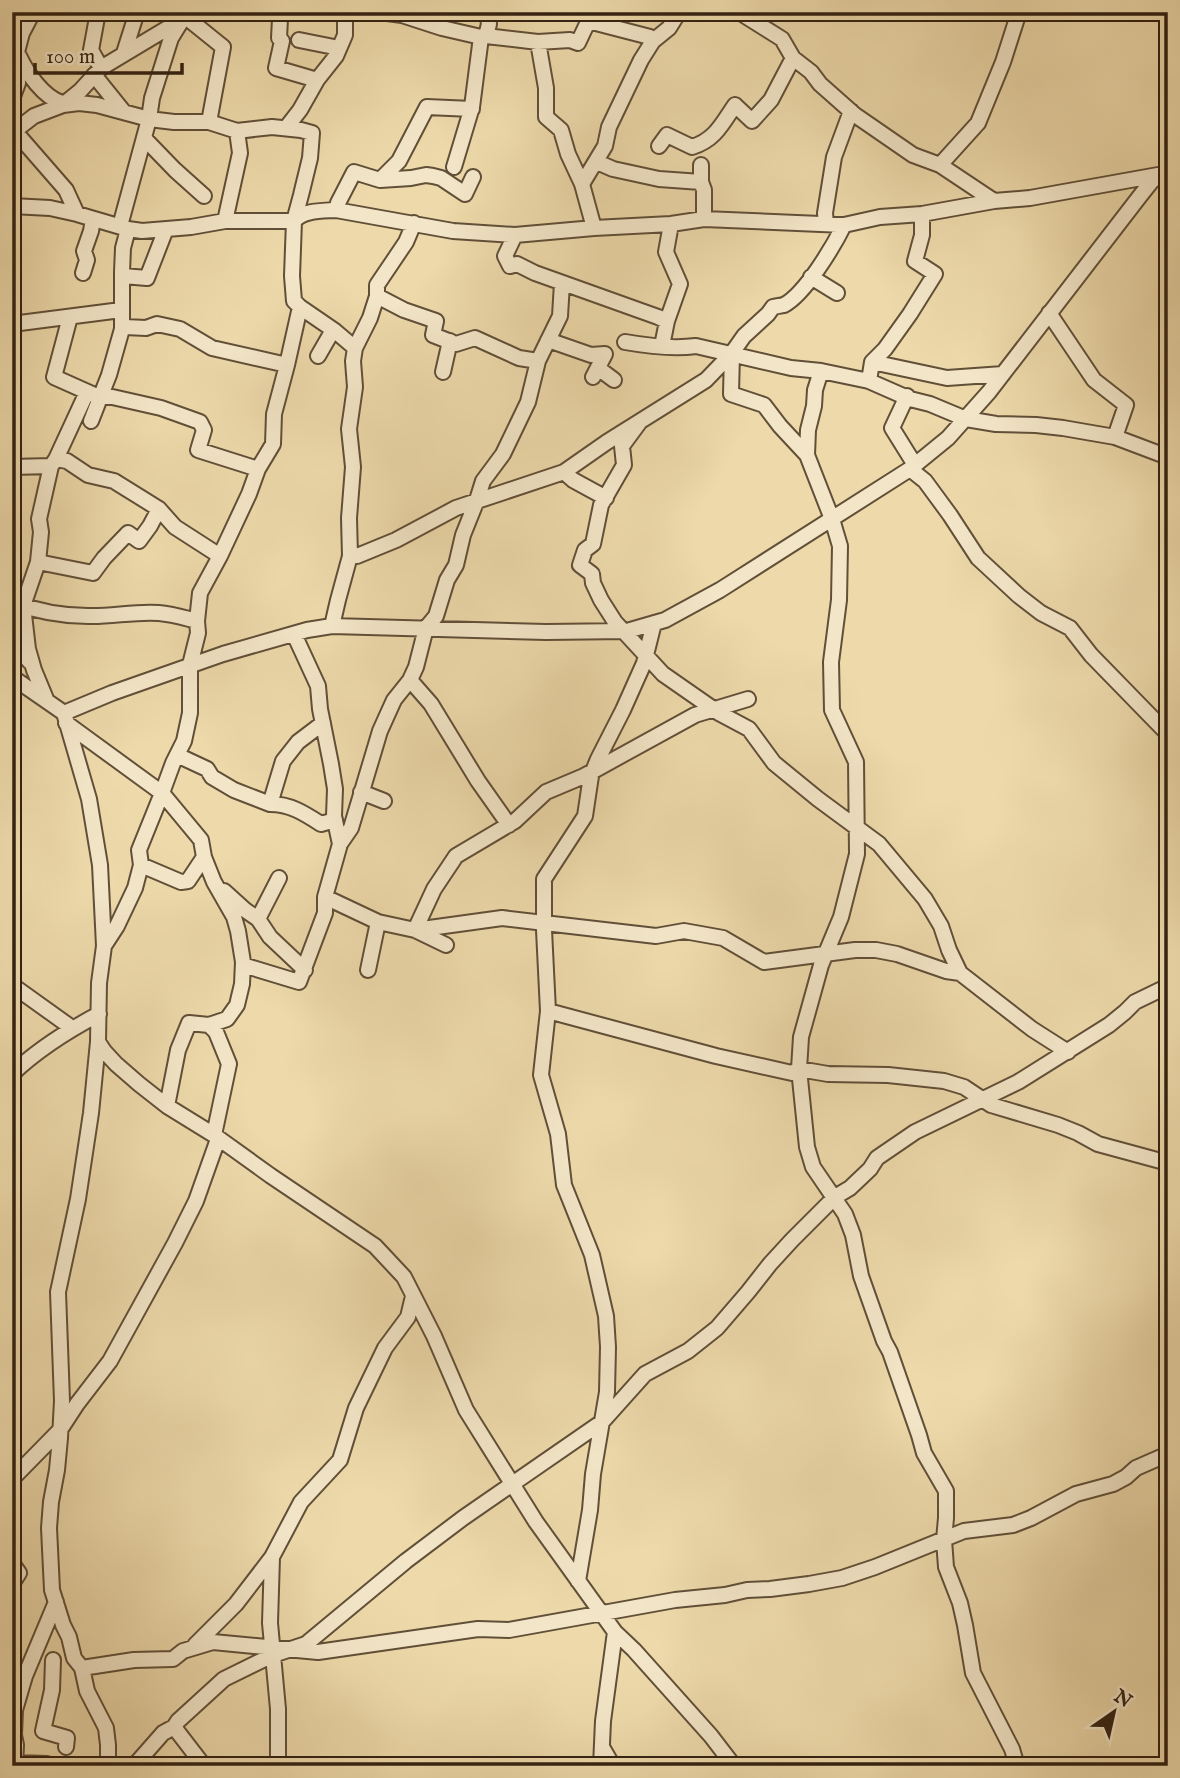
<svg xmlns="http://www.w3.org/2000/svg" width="1180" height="1778" viewBox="0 0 1180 1778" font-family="'IM FELL English',serif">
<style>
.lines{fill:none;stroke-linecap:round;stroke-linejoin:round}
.minor-casing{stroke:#614f38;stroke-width:18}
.minor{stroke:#f3e6c8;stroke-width:14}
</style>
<rect width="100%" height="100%" fill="#edd9aa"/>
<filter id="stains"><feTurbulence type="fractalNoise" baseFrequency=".00286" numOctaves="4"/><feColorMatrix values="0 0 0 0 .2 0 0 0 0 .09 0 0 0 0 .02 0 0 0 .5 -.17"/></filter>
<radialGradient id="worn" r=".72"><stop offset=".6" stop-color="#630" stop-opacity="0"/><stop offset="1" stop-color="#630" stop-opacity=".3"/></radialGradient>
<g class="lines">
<defs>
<path id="minor" d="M98 12 91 50 101 68
M166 12 181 20
M278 12 280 19 279 38 282 41 276 68 317 80
M380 12 402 15 442 28 481 37 486 36 538 42 570 40 578 43 586 26 592 22 594 12
M739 12 782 39 793 58 811 72 820 84 855 115 913 155 940 165 994 201
M187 18 223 47 209 122
M592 22 650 37 653 41
M486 36 489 24 487 12
M299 40 339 48
M538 42 546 88V117L561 130 568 154 582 184 594 228
M124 53 137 12
M19 56C27 73 43 97 62 103H65
M94 75 123 111
M12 99 18 83 17 52 22 33 33 12
M64 104 80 91 101 68 181 20 201 12
M12 128 66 190 77 214
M286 128 300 110 317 80 336 56 345 35V12
M12 133 34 116 63 105 79 103 97 105 149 119 174 122H209L237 131 272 127 301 130 312 133 310 158 301 195 294 221 292 276 294 301 300 307 287 365 274 414 273 444 258 469 249 494 220 556 200 593 197 621 198 633 190 665V713L184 741 173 763 162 793 201 840 204 857 214 882 234 917 238 931 243 962 242 984 237 1005 227 1019 209 1025 189 1023 178 1050 167 1106
M144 138 175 170 204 196
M659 146 667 135 692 147C715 140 722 124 735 105L752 121 771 100 793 58
M597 162 613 169 659 179 701 182 704 190V219
M940 165 978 123 1003 62 1019 12
M454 167 472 107 481 37
M380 180 399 161 427 107 472 109
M701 182V165
M582 184 605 146 609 127 641 60 653 41 669 28 679 12
M12 206 50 208 77 214 128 229 142 231 191 227 225 221H294C303 210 322 211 336 210L453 231 515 235 594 228 671 224 704 219 844 225 880 217 922 214 994 201 1030 198 1158 175
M336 210 338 203 354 172 380 180 411 178 426 175 433 176 441 178 465 194 473 177
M225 221 240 153 237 131
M826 224 825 213 834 157 851 111
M120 226 149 119 152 98 171 38 187 12
M515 235 505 256 510 266 517 264 535 273 658 317 667 321
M83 273 87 260 84 251 91 231 93 219
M123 276 147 278 166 229
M811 277 837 293
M377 296 404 310 436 321 433 335 456 344 475 338 519 358 538 361
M300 307 335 331 355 348 353 361 355 387 349 429 353 467 349 518 350 556 338 600 332 626
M1049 313 1094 380 1126 405 1115 437
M70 317 54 377 101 398 108 396 161 408 200 422 204 430 198 450 258 469
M12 324 121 310
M122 329 125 327 146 328 157 324 180 329 212 348 287 365
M548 340 591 355 605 354 593 377
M625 342C648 346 673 349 696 346L791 368 821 371 869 381 910 399 930 404 966 419 996 424 1036 425 1063 428 1115 437 1168 457
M662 346 667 321 680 284 666 252 671 224
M355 348 370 318 377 296V285L406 242 414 223
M732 353 731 394 764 405 780 426 807 455
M318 356 333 330
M872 362 947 378 1003 374
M598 368 614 380
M821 371 815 390 814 406 808 430 807 455 832 519 840 546 839 600 831 662 832 710 856 762 857 854 841 917 821 965 801 1037 799 1069 807 1147 813 1167 845 1214 853 1235 861 1276 884 1341 890 1352 919 1435 924 1453 946 1491V1518L944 1540 946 1567 960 1603 965 1625 973 1673 1012 1749 1017 1766
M443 372 450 341
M869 381 872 362 885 349 910 314 935 274 915 261 922 235V214
M907 396 892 428 915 465
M91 421 109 375 122 329V272L123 248 128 229
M639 423 622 446 624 465 601 505 593 544 585 550 580 565 592 574 593 583 601 600 615 622 663 674 719 713 749 729 774 763 818 799 879 844 925 899 941 926 949 950 960 973 1032 1029 1068 1052
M56 459 67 461 88 475 114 481 159 509 175 527 220 556
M12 467 51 466
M910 469 925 481 950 515 978 558 1019 596 1041 613 1070 628 1091 655 1168 734
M564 472 573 480 606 498
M350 556H357L396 540 456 508 564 472 607 442 706 380 732 353 744 336 768 314 773 307C776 306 780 306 784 305 805 294 833 247 844 225
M38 562 93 573 104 558 128 533 139 541 150 526 159 509
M12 602C36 611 62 616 88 616 111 617 135 611 159 613 172 614 185 618 197 621
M12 642 30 662
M12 677 64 713 89 799 100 865 104 946 99 983 98 1042 104 1051 116 1064 139 1084 167 1106 214 1135 271 1176 375 1246 404 1277 434 1336 466 1410 536 1522 615 1632 634 1650 711 1736 734 1766
M410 680 431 704 478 781 509 825
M46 699 34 670 28 649 23 606 38 562 41 532 39 519 51 466 56 459 87 392
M64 713 112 693 223 654 307 630 332 626 546 632 627 631 665 620 720 590 910 469 948 438 989 392 1140 196 1152 181 1168 170
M66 723 162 793 139 850 141 865 135 888 117 926 104 946
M177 755 207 769 212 777 234 790 270 804 283 761 298 742 323 723
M361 792 384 801
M270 804C290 804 304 813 321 824L335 820
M340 844 351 828 380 731 394 700 410 680 416 667 426 628 436 616 447 580 456 565 463 535 477 500 483 481 503 454 528 402 538 361 560 316 562 283
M141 865 181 882 188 881 204 857
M224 891 245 910 258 919 270 937 305 970
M325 897 378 922 415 930 446 945
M258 919 279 878
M415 930 502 918 656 936 684 931 723 938 764 962 855 950H876L897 954 946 971 960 973
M415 930 434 889 456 856 515 821 546 792 584 776 695 715 748 699
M243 965 299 982 325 913V897L340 844 334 816 335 789 331 764 320 709 318 686 294 634
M368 970 378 922
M12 985 72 1028
M548 1011 716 1056 792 1073 799 1069 828 1074 888 1075 944 1081 964 1087 991 1105 1058 1125 1078 1133 1098 1144 1168 1163
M209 1025 216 1032 229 1064 214 1135
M98 1042 91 1113 78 1199 58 1292 62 1401 60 1438 57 1470 51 1502 49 1528 52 1590 63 1625 69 1637 74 1658 82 1668 87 1691 106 1728 108 1745V1766
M12 1074C38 1049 67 1031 99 1014
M12 1479 60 1430 77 1404 110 1361 175 1243 196 1201 218 1139
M272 1557 270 1623 278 1709V1766
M12 1563 19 1573 12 1584
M578 1581 590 1510 593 1474 607 1392 608 1347 606 1316 592 1255 564 1185 558 1134 541 1075 548 1011 544 930V879L585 816 591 776 598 759 623 710 644 663 654 623
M195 1645 236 1604 272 1557 301 1502 340 1460 356 1408 385 1348 408 1317 413 1296
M53 1660 52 1690 43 1731 67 1738 66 1747
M82 1668 134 1660 173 1659 183 1651 213 1642 318 1652 478 1629 509 1630 675 1600 725 1595 747 1590 770 1589 809 1584 842 1578 875 1567 964 1531 1013 1525 1031 1518 1076 1494 1113 1484 1126 1477 1136 1468 1168 1454
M602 1747 613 1766
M16 1763 47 1764 46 1766
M15 1766 16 1745 14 1735 15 1710 25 1676 56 1602
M134 1766 163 1733 174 1727
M204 1766 174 1727 178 1721 224 1679 273 1655 306 1644 406 1561 463 1518 602 1422 645 1374 688 1351 717 1328 748 1292 770 1264 792 1240 835 1197 850 1188 870 1169 877 1158 915 1132 1018 1082 1109 1025 1125 1012 1135 1002 1168 986
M601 1766 603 1721 615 1632"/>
</defs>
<use href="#minor" class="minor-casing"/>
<use href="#minor" class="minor"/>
</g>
<rect width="1180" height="1778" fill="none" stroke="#edd9aa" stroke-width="42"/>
<rect x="14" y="14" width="1152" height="1750" fill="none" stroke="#322112" stroke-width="3.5"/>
<rect x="21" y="21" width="1138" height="1736" fill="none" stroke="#322112" stroke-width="2"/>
<g transform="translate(1114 1712) rotate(34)" stroke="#f3e6c8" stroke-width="5" paint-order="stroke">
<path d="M0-5L12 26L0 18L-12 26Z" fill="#322112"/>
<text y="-10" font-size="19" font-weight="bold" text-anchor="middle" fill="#322112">N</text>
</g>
<path d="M35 63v10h147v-10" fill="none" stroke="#322112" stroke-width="3.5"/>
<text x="46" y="63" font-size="21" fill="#322112" stroke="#f3e6c8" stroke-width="5" paint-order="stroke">100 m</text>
<rect width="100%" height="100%" filter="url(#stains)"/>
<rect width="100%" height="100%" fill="url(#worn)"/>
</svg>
